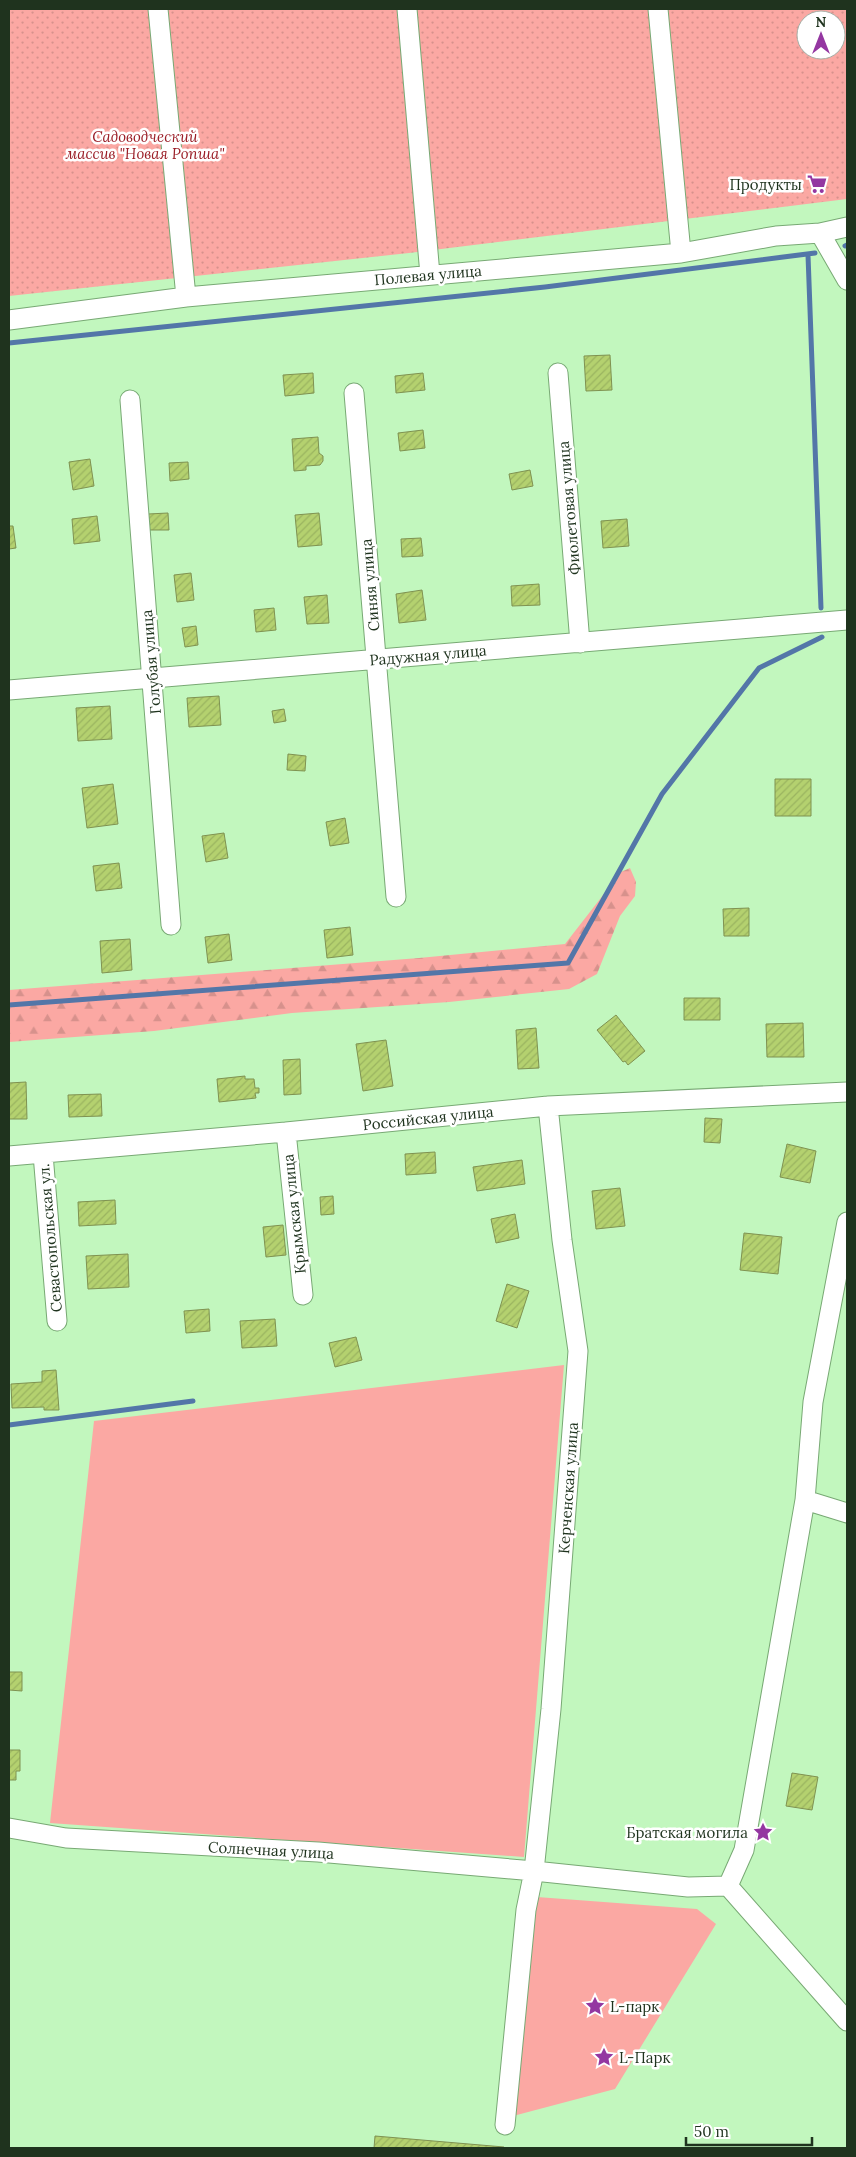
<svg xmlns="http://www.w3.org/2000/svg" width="856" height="2157" viewBox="0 0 856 2157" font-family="Lora,serif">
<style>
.green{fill:#fba8a3}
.forest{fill:url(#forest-firs)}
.garden{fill:url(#garden-dots);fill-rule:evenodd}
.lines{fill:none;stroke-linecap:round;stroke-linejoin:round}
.stream{stroke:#5376a8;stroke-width:5}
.building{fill:url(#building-hatch);stroke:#7f9251}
.minor-casing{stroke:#78a974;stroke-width:21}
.minor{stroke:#fff;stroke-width:19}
.labels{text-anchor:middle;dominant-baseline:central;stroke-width:5;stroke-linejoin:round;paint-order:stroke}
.park-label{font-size:15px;font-style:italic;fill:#9b1f28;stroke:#fff}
.poi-label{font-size:15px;fill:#1f331e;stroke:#fff;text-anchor:end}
.street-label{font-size:15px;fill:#1f331e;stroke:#fff}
</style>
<defs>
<pattern id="forest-firs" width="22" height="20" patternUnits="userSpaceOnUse" patternTransform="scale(1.25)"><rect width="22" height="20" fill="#fba8a3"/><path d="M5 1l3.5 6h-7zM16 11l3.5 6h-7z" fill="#d7918c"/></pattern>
<pattern id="garden-dots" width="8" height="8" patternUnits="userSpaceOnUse" patternTransform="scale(1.25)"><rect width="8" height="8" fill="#fba8a3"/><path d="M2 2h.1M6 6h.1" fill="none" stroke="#d7918c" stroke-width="1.8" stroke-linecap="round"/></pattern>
<pattern id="building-hatch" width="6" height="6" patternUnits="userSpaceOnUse" patternTransform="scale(1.25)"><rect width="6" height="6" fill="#b4d16f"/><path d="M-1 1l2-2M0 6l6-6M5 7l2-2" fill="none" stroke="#9ab460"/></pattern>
</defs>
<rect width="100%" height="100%" fill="#c2f7be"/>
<path class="green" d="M564 1365 524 1857 50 1823 94 1421Z
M537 1897 697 1909 716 1924 615 2089 513 2116Z"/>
<path class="forest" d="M630 868 636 882 635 896 620 916 597 974 569 989 449 1002 292 1013 154 1031 9 1042V990L419 958 565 944 621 872Z"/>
<path class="garden" d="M9 9H847V199L409 253 9 296ZM806 20H836V50H806Z"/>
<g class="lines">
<path class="stream" d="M845 246 847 245
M808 255 821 608
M9 343 545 287 815 253
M9 1005 568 963 662 794 759 668 822 637
M9 1425 193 1401"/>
</g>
<path class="building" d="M610 355 612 390 586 391 584 356Z
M313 373 314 393 285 396 283 375Z
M423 373 425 390 396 393 395 376Z
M423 430 425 448 400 451 398 433Z
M318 437 319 453 323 456V461L320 465 306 466V470L294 471 292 439Z
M90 459 94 486 73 490 69 462Z
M188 462 189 479 170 481 169 463Z
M530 470 533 486 512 490 509 474Z
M168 513 169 530H149L148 514Z
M319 513 322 545 298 547 295 515Z
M97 516 100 541 74 544 72 519Z
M627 519 629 546 603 548 601 521Z
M9 526H13L16 548 9 549Z
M421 538 423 556 402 557 401 539Z
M191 573 194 600 177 602 174 575Z
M539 584 540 605 512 606 511 586Z
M422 590 426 620 399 623 396 594Z
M327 595 329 623 307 624 304 597Z
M274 608 276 630 256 632 254 610Z
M196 626 198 645 185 647 182 628Z
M219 696 221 725 189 727 187 698Z
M110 706 112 739 78 741 76 708Z
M284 709 286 721 274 723 272 711Z
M288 754 306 756 305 771 287 770Z
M775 779H811V816H775Z
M113 784 118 824 87 828 82 788Z
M345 818 349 843 330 846 326 822Z
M224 833 228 858 206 862 202 836Z
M119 863 122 888 96 891 93 866Z
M749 908V936H724L723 909Z
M350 927 353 955 327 958 324 930Z
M229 934 232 960 208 963 205 937Z
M130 939 132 970 102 973 100 941Z
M684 998H720V1020H684Z
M616 1015 645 1051 628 1065 625 1061 623 1062 597 1030Z
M803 1023 804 1057H767L766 1024Z
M536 1028 539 1068 518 1069 516 1030Z
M386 1040 393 1086 363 1091 356 1044Z
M300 1059 301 1094 284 1095 283 1060Z
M245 1076V1079H254L255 1088H259V1093H255L256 1098 219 1102 217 1079Z
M26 1082 27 1119H9V1083Z
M101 1094 102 1116 69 1117 68 1095Z
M705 1118 722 1119 720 1143 704 1142Z
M787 1144 816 1151 810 1183 780 1177Z
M435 1152 436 1173 406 1175 405 1154Z
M522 1160 525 1184 477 1191 473 1167Z
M620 1188 625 1226 596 1229 592 1191Z
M333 1196 334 1214 321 1215 320 1197Z
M115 1200 116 1224 79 1226 78 1202Z
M515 1214 519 1238 496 1243 491 1219Z
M283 1225 286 1255 266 1257 263 1227Z
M744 1233 782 1237 778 1274 740 1270Z
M128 1254 129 1287 88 1289 86 1256Z
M507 1284 529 1291 517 1328 496 1321Z
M209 1309 210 1331 186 1333 184 1311Z
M275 1319 277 1346 242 1348 240 1321Z
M356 1337 362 1360 335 1367 329 1343Z
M56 1370 59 1410H44V1407L12 1408 11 1384 42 1382V1371Z
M9 1672H22V1691L9 1690Z
M9 1750H20V1771H16V1780H9Z
M792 1773 818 1777 812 1810 786 1806Z
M375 2136 504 2147V2148H374Z"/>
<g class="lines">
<defs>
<path id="minor" d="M158 9 186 297
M407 9 430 275
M658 9 681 253
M820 233 847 280
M9 320 186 297 681 253 776 236 820 233 847 227
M558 373 580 643
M354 393 396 897
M130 400 171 925
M9 690 847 620
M286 1132 303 1295
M43 1154 57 1321
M9 1156 286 1132 548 1106 847 1092
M805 1500 847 1513
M9 1828 66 1838 318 1852 534 1871 551 1709 578 1351 562 1240 548 1106
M728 1886 744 1850 805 1500 813 1402 847 1222
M505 2125 526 1910 534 1871 688 1887 728 1886 847 2021"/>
</defs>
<use href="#minor" class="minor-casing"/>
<use href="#minor" class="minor"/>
</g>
<defs>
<symbol id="supermarket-bare" viewBox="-9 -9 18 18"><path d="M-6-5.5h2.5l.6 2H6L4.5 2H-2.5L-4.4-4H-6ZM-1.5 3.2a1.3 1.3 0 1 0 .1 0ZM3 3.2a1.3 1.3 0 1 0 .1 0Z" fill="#9437a1" stroke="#fff" stroke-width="2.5" paint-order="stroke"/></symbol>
<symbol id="sight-bare" viewBox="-9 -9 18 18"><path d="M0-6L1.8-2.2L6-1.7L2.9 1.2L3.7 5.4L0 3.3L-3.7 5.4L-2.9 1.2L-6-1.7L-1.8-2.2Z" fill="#9437a1" stroke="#fff" stroke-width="2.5" paint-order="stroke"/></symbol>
</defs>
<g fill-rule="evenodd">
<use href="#supermarket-bare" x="803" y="170" width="28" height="28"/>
<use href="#sight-bare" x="749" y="1818" width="28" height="28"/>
<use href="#sight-bare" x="581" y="1992" width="28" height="28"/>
<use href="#sight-bare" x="590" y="2043" width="28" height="28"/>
</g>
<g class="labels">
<g class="park-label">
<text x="145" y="136">Садоводческий<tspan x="145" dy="17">массив "Новая Ропша"</tspan></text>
</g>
<g class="poi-label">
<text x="802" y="184">Продукты</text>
<text x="748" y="1832">Братская могила</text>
<text x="610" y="2006" text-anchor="start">L-парк</text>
<text x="619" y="2057" text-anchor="start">L-Парк</text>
</g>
<g class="street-label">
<text transform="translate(428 275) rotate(-5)">Полевая улица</text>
<text transform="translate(569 508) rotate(-95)">Фиолетовая улица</text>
<text transform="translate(370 585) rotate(-95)">Синяя улица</text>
<text transform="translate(428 655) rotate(-5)">Радужная улица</text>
<text transform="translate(151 662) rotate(-95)">Голубая улица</text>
<text transform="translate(428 1118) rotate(-6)">Российская улица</text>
<text transform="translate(294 1214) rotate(-96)">Крымская улица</text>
<text transform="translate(50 1238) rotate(-95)">Севастопольская ул.</text>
<text transform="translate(568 1488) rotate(-86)">Керченская улица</text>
<text transform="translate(271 1850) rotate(3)">Солнечная улица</text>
</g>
</g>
<rect width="856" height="2157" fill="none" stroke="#1f331e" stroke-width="20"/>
<g transform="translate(821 35)"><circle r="24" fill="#ffffff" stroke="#a5ada5"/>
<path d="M0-4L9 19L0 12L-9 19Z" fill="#9437a1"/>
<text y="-8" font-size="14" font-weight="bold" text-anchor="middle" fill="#1f331e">N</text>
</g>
<path d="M686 2137v8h126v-8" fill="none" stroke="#1f331e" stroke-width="2.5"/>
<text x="694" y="2137" font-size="15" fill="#1f331e" stroke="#ffffff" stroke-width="4" paint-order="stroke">50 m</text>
</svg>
